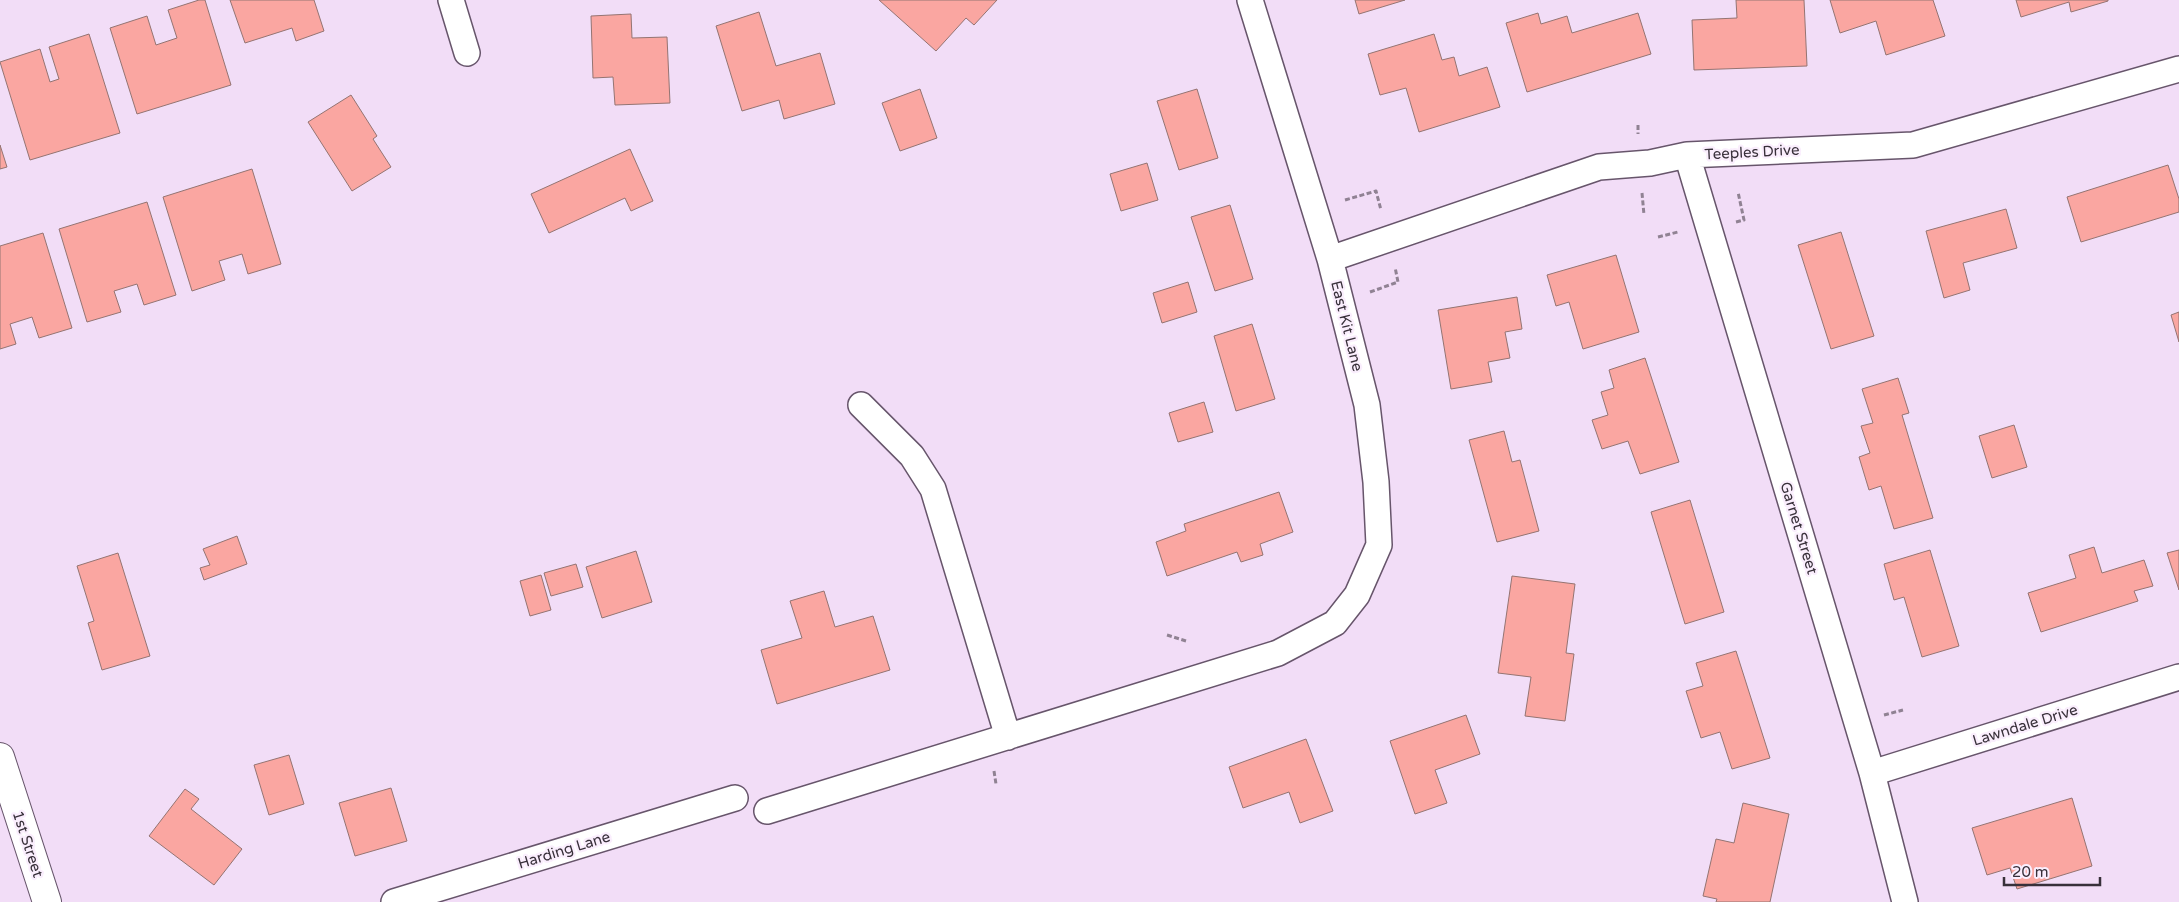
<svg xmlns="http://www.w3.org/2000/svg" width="2179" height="902" viewBox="0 0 2179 902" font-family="'Varela Round',sans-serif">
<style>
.building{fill:#faa6a1;stroke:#947472}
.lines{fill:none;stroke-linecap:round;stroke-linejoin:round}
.street-casing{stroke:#67556b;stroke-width:28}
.secondary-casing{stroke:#67556b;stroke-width:30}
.path{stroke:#908293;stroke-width:3;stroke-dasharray:5 2.5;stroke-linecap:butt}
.street{stroke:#fff;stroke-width:25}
.secondary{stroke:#fff;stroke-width:28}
.labels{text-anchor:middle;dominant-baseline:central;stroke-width:4.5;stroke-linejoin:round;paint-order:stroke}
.street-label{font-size:15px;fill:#38303a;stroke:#faeefd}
</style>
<rect width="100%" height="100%" fill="#f2ddf7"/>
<path class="building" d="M199 0H205L231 85 137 114 110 28 147 16 156 45 177 38 168 10Z
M230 0H314L324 31 296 41 292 28 245 43Z
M879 0H997L974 25 966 18 936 51Z
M1355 0H1405L1359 14Z
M1736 0H1804L1807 66 1694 70 1692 20 1737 18Z
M1830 0H1933L1945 36 1886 55 1876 21 1840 33Z
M2016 0H2108V1L2071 12 2069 2 2021 17Z
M759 12 776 66 820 53 835 104 784 119 779 100 742 111 716 26Z
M1538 13 1541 24 1567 16 1572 33 1638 13 1651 54 1527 92 1506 23Z
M631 14 632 38 667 37 670 103 615 105 613 77 593 78 591 16Z
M89 34 120 133 30 160 0 62 40 49 50 82 59 79 49 47Z
M1434 34 1442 60 1454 57 1459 76 1487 67 1500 107 1419 132 1406 88 1380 95 1368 54Z
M920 89 937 138 900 151 882 103Z
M1197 89 1218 158 1179 170 1157 101Z
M351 95 377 136 373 139 391 167 352 191 308 122Z
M0 145 7 167 0 169Z
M630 149 653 201 631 211 625 198 549 233 531 194Z
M1147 163 1158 200 1121 211 1110 174Z
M2168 165 2179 199V212L2081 242 2067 197Z
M252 169 281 264 248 274 242 254 219 261 225 280 192 291 163 197Z
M147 202 176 295 144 305 137 284 114 291 121 312 87 322 59 229Z
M1230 205 1253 279 1215 291 1191 217Z
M2006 209 2017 248 1963 263 1970 290 1944 298 1926 231Z
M1841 232 1874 336 1831 349 1798 245Z
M43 233 72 328 39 338 32 317 10 324 16 344 0 349V246Z
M1616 255 1639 332 1583 349 1569 302 1556 306 1547 275Z
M1188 282 1197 312 1162 323 1153 293Z
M1517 297 1522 329 1505 332 1510 358 1488 362 1492 382 1451 389 1438 310Z
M2179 312V342L2171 315Z
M1252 324 1275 399 1236 411 1214 336Z
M1645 358 1679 462 1640 474 1628 441 1602 449 1592 420 1608 415 1601 392 1614 388 1609 370Z
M1898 378 1909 413 1902 415 1933 518 1894 529 1881 486 1869 490 1859 457 1870 453 1861 426 1873 423 1862 389Z
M1204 402 1213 432 1178 442 1169 413Z
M2014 425 2027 467 1992 478 1979 436Z
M1504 431 1512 462 1520 460 1539 531 1497 542 1469 440Z
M1279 492 1293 532 1260 544 1263 555 1241 562 1237 552 1167 576 1156 542 1186 531 1184 524Z
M1690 500 1724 612 1685 624 1651 512Z
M237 536 247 564 204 580 200 568 210 565 203 549Z
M2094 547 2102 573 2144 560 2153 586 2134 591 2138 601 2041 632 2028 593 2076 578 2069 555Z
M1930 550 1959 646 1922 657 1904 597 1894 600 1884 564Z
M2179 550V590L2167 553Z
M636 551 652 602 602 618 586 567Z
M118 553 150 656 102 670 88 623 94 621 77 566Z
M576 564 583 587 551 596 544 573Z
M541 575 551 610 530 616 520 581Z
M1512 576 1575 584 1566 653 1574 654 1565 721 1525 716 1531 677 1498 673Z
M824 591 835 627 873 616 890 670 777 704 761 650 802 638 790 601Z
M1736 651 1770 758 1732 769 1720 732 1701 738 1686 691 1703 686 1696 663Z
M1466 715 1480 754 1435 770 1447 803 1415 814 1390 741Z
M1306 739 1333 811 1300 823 1289 792 1243 808 1229 767Z
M289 755 304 804 269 815 254 765Z
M391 788 407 841 355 856 339 803Z
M185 789 199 799 191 809 242 849 214 885 149 836Z
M2072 798 2092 866 2017 889 2010 868 1987 875 1972 828Z
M1743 803 1789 814 1770 902H1716L1717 899 1703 896 1716 839 1734 843Z"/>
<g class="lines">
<defs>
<path id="street" d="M451 0 467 53
M1687 155 1872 773 1905 902
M1330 259 1599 167 1650 163 1687 155 1913 145 2179 69
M861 405 912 456 933 489 1008 737
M1872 773 2179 677
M767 811 1278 653 1335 623 1357 595 1379 545 1376 482 1367 405 1330 259 1250 0
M394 902 735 798"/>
<path id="secondary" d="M0 757 47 902"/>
</defs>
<use href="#street" class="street-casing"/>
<use href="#secondary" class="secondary-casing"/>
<path class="path" d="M1638 125V134
M1642 193 1644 215
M1345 200 1376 191 1381 210
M1736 222 1744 220 1738 192
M1658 237 1678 232
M1370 292 1398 282 1395 267
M1167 635 1186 641
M1884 715 1903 710
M994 771 996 784"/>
<use href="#street" class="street"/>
<use href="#secondary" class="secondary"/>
</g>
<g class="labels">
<g class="street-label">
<text transform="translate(1752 152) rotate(-3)">Teeples Drive</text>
<text transform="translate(1347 326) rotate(76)">East Kit Lane</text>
<text transform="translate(1799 528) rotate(73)">Garnet Street</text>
<text transform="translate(2025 725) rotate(-17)">Lawndale Drive</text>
<text transform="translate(28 844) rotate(72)">1st Street</text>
<text transform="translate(564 850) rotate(-17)">Harding Lane</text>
</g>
</g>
<path d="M2004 877v8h96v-8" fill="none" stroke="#38303a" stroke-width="2.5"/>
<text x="2012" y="877" font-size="15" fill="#38303a" stroke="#faeefd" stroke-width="4" paint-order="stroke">20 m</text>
</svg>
